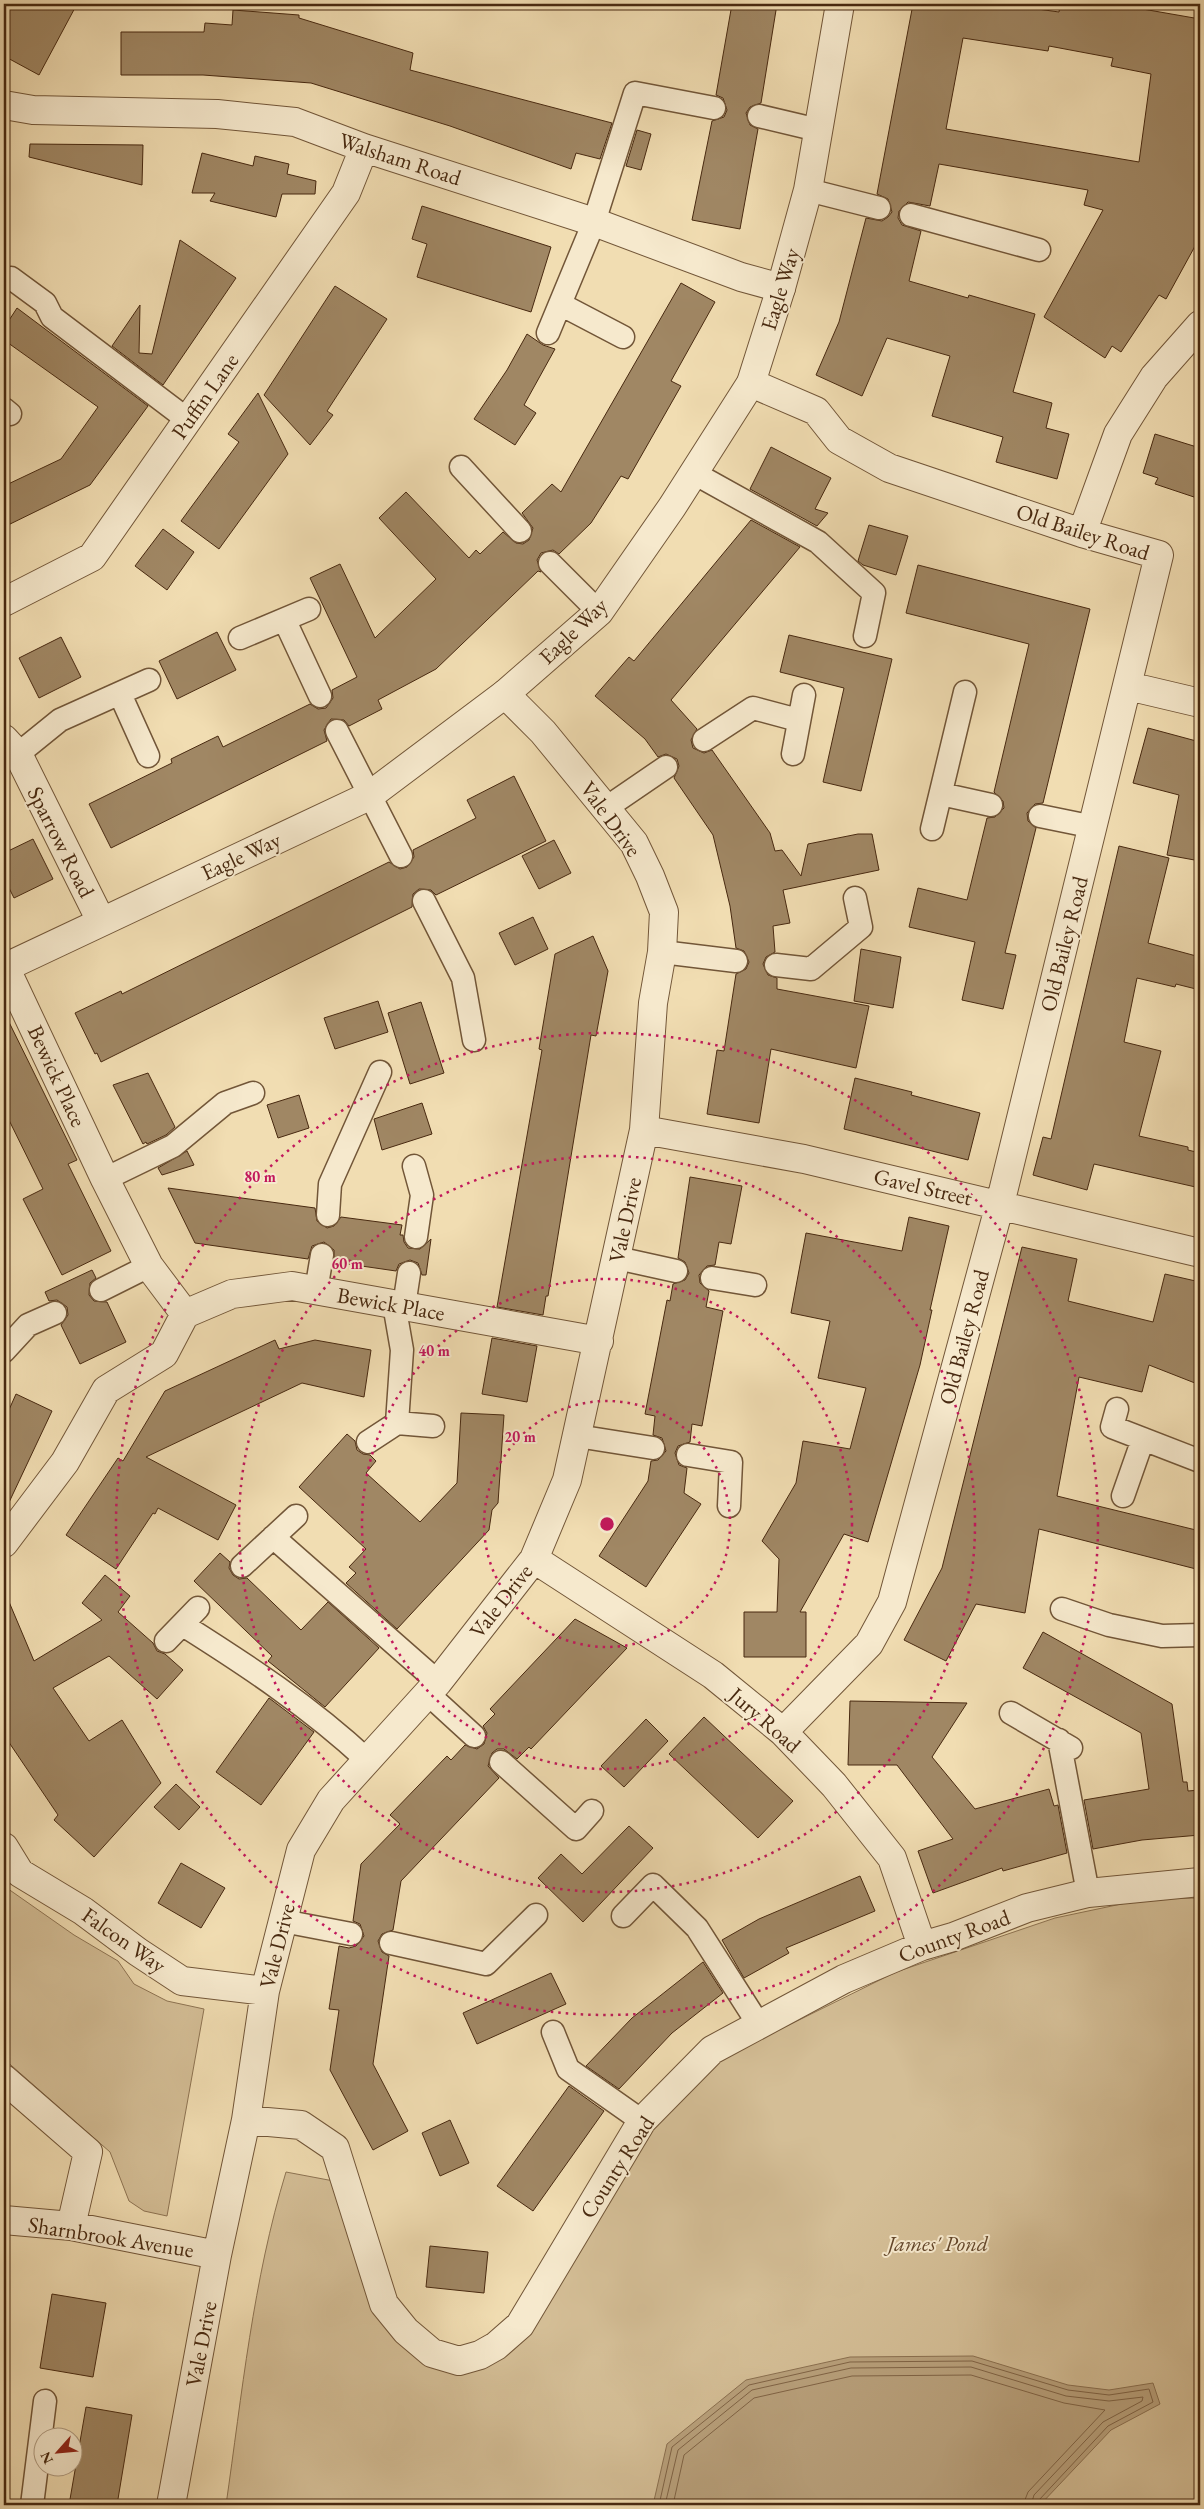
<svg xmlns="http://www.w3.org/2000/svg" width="1204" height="2509" viewBox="0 0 1204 2509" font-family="'EB Garamond',serif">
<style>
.green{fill:#d4be96;stroke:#8e7453}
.water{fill:#b8a07b;stroke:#8b7050}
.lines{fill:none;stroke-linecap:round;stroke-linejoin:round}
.shore{stroke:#806446;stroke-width:1}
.building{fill:#a08764;stroke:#482910;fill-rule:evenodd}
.service-casing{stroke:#725638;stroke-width:25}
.minor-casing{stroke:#725638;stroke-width:30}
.tertiary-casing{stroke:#725638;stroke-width:30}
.service{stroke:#f6e9cd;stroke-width:22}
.minor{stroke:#f6e9cd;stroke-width:28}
.tertiary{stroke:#f6e9cd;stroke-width:28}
.ring{fill:none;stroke:#c2185b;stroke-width:2.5;stroke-dasharray:2.5 5}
.labels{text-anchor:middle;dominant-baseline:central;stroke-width:4;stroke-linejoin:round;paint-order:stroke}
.street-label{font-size:22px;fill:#482910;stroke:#f6e9cd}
.park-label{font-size:22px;font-style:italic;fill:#64472b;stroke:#f6e9cd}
.centre{fill:#c2185b;stroke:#f6e9cd;stroke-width:2.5}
.ring-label{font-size:15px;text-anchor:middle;font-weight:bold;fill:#c2185b;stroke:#f6e9cd;stroke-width:4;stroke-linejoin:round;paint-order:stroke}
</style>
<rect width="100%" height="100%" fill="#f1ddb2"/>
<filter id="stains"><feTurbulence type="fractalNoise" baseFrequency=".004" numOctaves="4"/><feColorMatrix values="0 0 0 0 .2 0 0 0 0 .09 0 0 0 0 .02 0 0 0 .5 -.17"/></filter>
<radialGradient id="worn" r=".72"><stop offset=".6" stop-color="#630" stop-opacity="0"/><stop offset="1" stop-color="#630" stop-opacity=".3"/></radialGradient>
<path class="green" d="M4 1886 74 1935 118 1961 134 1984 167 2001 204 2009 167 2216 144 2211 129 2201 110 2152 4 2059Z
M1200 1898V2505H226C242 2394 253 2280 286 2172L339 2182 406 2340 482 2361 649 2127 718 2060 896 1972 1055 1918 1145 1899Z"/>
<path class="water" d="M973 2356 1068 2385 1109 2390 1153 2383 1160 2404 1111 2430 1040 2505H653L667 2444 746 2380 850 2357Z"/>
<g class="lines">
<path class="shore" d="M659 2505 672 2447 749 2385 850 2362 972 2361 1068 2390 1109 2395 1149 2389 1153 2402 1108 2426 1039 2500 1037 2505
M665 2505 678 2450 752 2390 851 2368 971 2367 1066 2396 1109 2401 1143 2397 1142 2401 1103 2422 1034 2495 1031 2505
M673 2505 684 2455 754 2398 852 2376 971 2375 1064 2403 1105 2410 1028 2492 1023 2505"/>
</g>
<path class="building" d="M4 4H77L39 75 4 56Z
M732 4H777L761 103 750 107 746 113 750 125 758 129 740 229 692 220 712 121 724 117 727 110 723 98 716 95Z
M913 4H1002L1059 12 1060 4H1114L1200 19V237L1166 299 1159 295 1121 352 1112 346 1105 358 1044 317 1103 210 1084 205 1088 190 939 164 930 206 908 202 899 211 898 218 902 225 921 231 909 281 968 298 969 295 1035 314 1013 392 1052 403 1046 428 1069 434 1057 479 996 462 1003 437 932 416 950 356 887 338 862 396 816 375 839 322 866 218 882 221 888 217 892 212 888 199 877 194ZM963 38 1048 51 1049 46 1113 58 1111 66 1151 74 1139 162 946 129Z
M233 10 299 15V18L413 53 410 70 612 123 600 159 576 153 571 169 450 126 311 83 203 75H121V32H204L205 23 232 25Z
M637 130 651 134 641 170 626 166Z
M30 144 143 145 142 185 29 157Z
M202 153 253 166 255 156 289 164 287 174 316 181 315 194H282L276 217 210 201 215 193H192Z
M422 206 551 247 531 312 417 277 427 244 412 239Z
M180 240 236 278 163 385 112 346 140 305 139 353 152 354Z
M681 283 715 302 671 381 681 386 628 479 621 476 591 523 559 554 553 550 541 553 537 560 541 572 538 571 436 669 378 700 382 709 349 726 344 720 331 719 324 730 327 741 111 848 89 804 172 763 171 759 218 736 223 747 310 704 318 709 326 708 333 698 332 690 357 677 310 578 340 564 375 638 436 579 379 518 406 492 469 558 476 550 480 554 503 532 516 543 523 544 529 540 533 528 522 513 552 484 561 492Z
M335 286 387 319 327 411 333 415 310 445 264 395Z
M17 308 148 406 90 485 4 527V486L61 459 98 407 4 340V328Z
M527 334 543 345 555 349 524 405 536 413 515 445 474 419 507 370Z
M258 393 288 454 219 549 181 521 239 442 228 434Z
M1155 434 1200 448V499L1155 484 1158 478 1143 473Z
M771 447 831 478 815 509 828 513 817 526 750 489Z
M751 520 800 547 671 700 697 729 691 740 693 748 704 753 712 750 770 833 775 851 782 850 801 876 808 844 858 834H872L879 870 783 890 790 923 773 926 775 952 766 957 763 964 768 975 777 978V989L869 1006 856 1068 771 1049 759 1123 707 1114 717 1050 724 1051 736 974 746 969 749 962 744 951 736 948 730 906 713 835 674 778 679 766 677 759 666 754 658 757 645 739 595 696 629 657 634 661Z
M869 525 908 536 896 575 863 565 858 561Z
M163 529 194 552 167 590 135 566Z
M918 565 1090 609 1043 803 1035 804 1027 813 1028 821 1036 828 1005 953 1016 955 1003 1009 962 1000 975 942 909 927 918 888 967 900 987 818 995 817 1004 808 1003 801 994 792 1029 644 906 613Z
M217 632 236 670 177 699 159 661Z
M789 635 892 659 861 791 823 782 844 688 780 672Z
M61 637 81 677 39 698 19 658Z
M1148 728 1200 742 1195 766 1200 767V861L1167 855 1179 795 1133 783Z
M514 776 546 841 436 895 431 890 419 889 413 894 412 907 101 1062 97 1053 95 1054 75 1013 121 991 122 994 389 862 400 869 407 867 414 857 413 850 476 818 467 800Z
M33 839 53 879 14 898 4 878V853Z
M554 840 571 873 539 889 522 856Z
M1119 846 1169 858 1148 943 1200 957V990L1176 984 1175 987 1137 978 1124 1042 1161 1051 1139 1136 1188 1147V1150L1200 1153V1188L1094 1164 1087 1190 1033 1175 1043 1137 1051 1139Z
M533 917 548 949 515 965 499 933Z
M593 936 608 971 596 1036 591 1035 548 1296H546L543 1315 497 1307 542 1050 539 1049 555 954Z
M861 949 901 957 893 1008 854 1001Z
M378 1001 388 1032 335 1049 324 1018Z
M421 1002 444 1073 410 1084 388 1013Z
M4 1012 77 1160 68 1164 111 1251 62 1275 23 1199 43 1189 4 1110Z
M148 1073 175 1127 166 1135 147 1144 146 1142 143 1144 113 1085Z
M855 1078 912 1092 911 1095 980 1113 968 1160 844 1129Z
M299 1095 309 1128 278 1138 267 1105Z
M422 1103 432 1134 382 1150 374 1119Z
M187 1151 194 1165 162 1175 158 1168Z
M690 1177 742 1186 731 1244 719 1242 715 1265 707 1266 699 1275 700 1283 709 1291 706 1307 723 1311 702 1426 692 1424 690 1442 678 1446 675 1453 679 1465 687 1468 684 1493 701 1504 646 1587 599 1556 648 1481 651 1461 658 1460 666 1451 662 1438 653 1435 655 1416 645 1414 667 1300 670 1301 673 1284 685 1280 689 1273 685 1262 678 1258Z
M168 1188 315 1208 317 1221 327 1228 334 1226 341 1217 402 1225 400 1235H403L404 1242 408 1248 420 1249 431 1239 426 1275H422L418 1263 410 1260 399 1264 396 1271 334 1262V1250L324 1242 312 1246 308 1259 195 1243Z
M909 1217 949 1226 930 1310H932L920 1365 868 1542 844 1534 800 1612H806V1657H744V1612H777L779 1559 762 1541 796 1483 803 1441 850 1449 866 1388 818 1378 830 1321 791 1313 806 1233 902 1251Z
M1022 1247 1077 1259 1068 1301 1153 1322 1165 1274 1200 1282V1385L1149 1365 1142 1392 1079 1377 1057 1496 1200 1531V1570L1039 1529 1025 1613 976 1604 946 1661 904 1640 942 1568Z
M92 1270 96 1278 90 1283 89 1295 94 1301 107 1302 126 1342 80 1364 61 1325 68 1315 67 1307 57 1300 49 1301 45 1292Z
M492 1338 537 1346 527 1402 482 1394Z
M275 1340 279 1349 315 1340 371 1350 364 1397 302 1383 146 1457 236 1505 218 1540 158 1508 155 1514 153 1513 116 1569 66 1535 118 1458 123 1461 165 1391Z
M16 1394 52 1411 4 1513V1421Z
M461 1413 504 1415 498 1503 492 1510 489 1530 397 1629 346 1583 356 1573 349 1567 366 1549 299 1487 347 1434 355 1441 357 1450 363 1454 370 1455 376 1461 366 1473 420 1522 457 1483Z
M220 1553 230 1562 229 1568 233 1575 239 1579 247 1578 301 1630 328 1602 379 1648 325 1707 268 1661 272 1656 194 1581Z
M105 1575 130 1596 118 1612 153 1643 157 1651 165 1654 183 1670 157 1699 109 1656 53 1688 89 1741 122 1720 161 1783 94 1857 54 1820 58 1815 4 1735V1590L34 1661 102 1620 82 1603Z
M575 1619 627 1648 531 1749 529 1747 517 1759 504 1749H497L492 1753 488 1766 499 1778 401 1881 393 1930 382 1934 378 1941 382 1952 389 1956 373 2064 408 2131 373 2150 330 2070 339 2010 329 2009 339 1946 349 1948 356 1946 364 1936 360 1924 353 1921 361 1864 400 1824 390 1815 447 1756 451 1760 465 1745 477 1749 484 1744 487 1733 483 1726 495 1714 490 1709Z
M1043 1632 1172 1704 1183 1782H1187L1188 1791 1200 1790V1835L1142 1840 1093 1849 1084 1800 1149 1789 1141 1733 1023 1668Z
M269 1698 314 1732 261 1805 216 1772Z
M850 1701 967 1703 932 1757 975 1809 1049 1789 1054 1806 1058 1805 1067 1853 1003 1871 1002 1868 933 1893 918 1851 953 1839 897 1765H848Z
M704 1717 793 1801 758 1838 669 1754Z
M646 1719 668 1741 624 1787 601 1766Z
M176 1784 200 1807 179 1830 154 1807Z
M629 1826 653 1848 583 1922 538 1878 561 1854 582 1874Z
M181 1863 225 1888 201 1928 158 1903Z
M860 1876 875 1911 786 1948 789 1953 744 1978 722 1940 759 1919Z
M703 1962 723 1993 672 2033 619 2089 586 2066 632 2018Z
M551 1973 566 2004 477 2044 463 2013Z
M569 2086 604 2111 533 2211 497 2186Z
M450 2120 469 2163 440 2176 422 2133Z
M430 2246 488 2252 484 2293 426 2287Z
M52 2294 106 2303 93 2377 40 2368Z
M86 2407 132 2415 117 2505H69Z"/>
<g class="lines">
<defs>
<path id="service" d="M759 116 818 130
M808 190 879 208
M911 215 1039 250
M11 278 45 303 52 317 188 420
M560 304 623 337
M548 333 594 222 635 93 714 108
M4 409 10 414
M461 467 520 531
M692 472 818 542 874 593 865 636
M550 563 599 612
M285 621 320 696
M240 638 309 609
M120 694 148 756
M337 731 401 856
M704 740 753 708 798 720
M18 754 60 720 149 680
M793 754 804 695
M941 794 991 805
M606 808 666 767
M1040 816 1094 827
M932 829 965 692
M424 901 463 978 474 1040
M662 952 736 961
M776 965 811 969 861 927 855 898
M414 1166 422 1195 416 1237
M105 1179 173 1146 225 1103 253 1093
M328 1215 330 1184 380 1072
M617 1258 676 1271
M712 1278 755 1285
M101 1290 149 1266
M316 1291 322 1255
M394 1304 402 1350 397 1423
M404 1306 409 1273
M4 1351 28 1325 55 1313
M1117 1409 1112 1427 1200 1461
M577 1436 653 1448
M368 1442 397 1423 433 1426
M688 1455 731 1462 729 1506
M1123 1496 1143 1439
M273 1537 438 1682
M242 1566 296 1516
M1062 1609 1109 1625 1162 1636 1200 1635
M183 1625C248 1666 310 1707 367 1760
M166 1641 198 1608
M427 1693 474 1736
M1011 1713 1071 1748
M1059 1740 1088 1893
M501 1762 576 1829 592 1811
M623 1916 653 1885 697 1928 759 2025
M283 1921 351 1934
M391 1943 486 1964 536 1915
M553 2032 568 2069 642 2121
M32 2505 45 2401"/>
<path id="minor" d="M4 105 33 110 217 114 295 122 364 148 594 222 741 277 781 288
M751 383 816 411 839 440 889 468 1082 533 1159 555 1000 1204 892 1602 869 1644 783 1732
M1082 533 1118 434 1154 377 1200 325
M4 602 92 557 346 193 364 148
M1128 686 1200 703
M4 739 18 754 101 921
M5 967 105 1179 149 1266 185 1314
M644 1130 804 1159 1200 1253
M4 1543 65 1462 106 1390 164 1354 185 1314 232 1294 292 1286 599 1341
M534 1559 713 1675 783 1732 834 1785 892 1858 922 1946
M4 1847 20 1873 83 1911 138 1952 182 1981 265 1991
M4 2079 88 2152 71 2226
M246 2120 301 2125 335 2148 384 2304 406 2331 432 2353 459 2361 480 2355 496 2346 520 2325 642 2121 712 2050 844 1979 922 1946 953 1937 1027 1908 1088 1893 1200 1882
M4 2220 71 2226 217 2255
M171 2505 217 2255 246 2120 265 1991 301 1850 331 1800 438 1682 534 1559 567 1480 644 1130 653 1003 662 952 664 912 650 876 634 843 543 732 505 694"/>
<path id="tertiary" d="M4 968 369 796 505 694 599 612 672 507 751 383 781 288 808 190 840 4"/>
</defs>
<use href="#service" class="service-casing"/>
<use href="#minor" class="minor-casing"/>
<use href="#tertiary" class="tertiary-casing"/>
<use href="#service" class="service"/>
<use href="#minor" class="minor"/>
<use href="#tertiary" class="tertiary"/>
</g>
<g class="ring">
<circle cx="607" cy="1524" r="123"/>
<circle cx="607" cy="1524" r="245"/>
<circle cx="607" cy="1524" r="368"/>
<circle cx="607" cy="1524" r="491"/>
</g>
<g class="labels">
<g class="street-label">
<text transform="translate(400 159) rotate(18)">Walsham Road</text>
<text transform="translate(780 289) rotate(-73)">Eagle Way</text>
<text transform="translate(205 396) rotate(-55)">Puffin Lane</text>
<text transform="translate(1083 532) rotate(18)">Old Bailey Road</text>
<text transform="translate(573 631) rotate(-44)">Eagle Way</text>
<text transform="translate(611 819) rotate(54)">Vale Drive</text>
<text transform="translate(61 842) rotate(63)">Sparrow Road</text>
<text transform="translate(241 856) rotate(-25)">Eagle Way</text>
<text transform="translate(1064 944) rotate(-76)">Old Bailey Road</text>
<text transform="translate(57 1076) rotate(65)">Bewick Place</text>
<text transform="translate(923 1187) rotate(13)">Gavel Street</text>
<text transform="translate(625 1220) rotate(-78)">Vale Drive</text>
<text transform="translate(391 1304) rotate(10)">Bewick Place</text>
<text transform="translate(964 1337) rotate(-75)">Old Bailey Road</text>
<text transform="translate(501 1601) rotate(-52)">Vale Drive</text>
<text transform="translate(765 1720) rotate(41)">Jury Road</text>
<text transform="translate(954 1936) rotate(-20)">County Road</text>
<text transform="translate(124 1940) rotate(35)">Falcon Way</text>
<text transform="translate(277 1946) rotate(-76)">Vale Drive</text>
<text transform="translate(617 2167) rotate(-57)">County Road</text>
<text transform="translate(111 2237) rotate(9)">Sharnbrook Avenue</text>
<text transform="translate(201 2344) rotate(-79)">Vale Drive</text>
</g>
<g class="park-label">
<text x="938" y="2243">James' Pond</text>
</g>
</g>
<circle cx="607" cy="1524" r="8" class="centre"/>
<g class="ring-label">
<text x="260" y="1182">80 m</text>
<text x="347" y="1269">60 m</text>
<text x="434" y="1356">40 m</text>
<text x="520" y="1442">20 m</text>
</g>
<rect width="1204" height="2509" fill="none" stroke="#f1ddb2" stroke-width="20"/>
<rect x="5" y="5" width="1194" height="2499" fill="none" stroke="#482910" stroke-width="2.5"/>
<rect x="10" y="10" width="1184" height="2489" fill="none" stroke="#482910"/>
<g transform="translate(58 2452) rotate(243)"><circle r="24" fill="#f6e9cd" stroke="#b09c81"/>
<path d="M0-4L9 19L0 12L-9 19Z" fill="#8f2418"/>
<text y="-8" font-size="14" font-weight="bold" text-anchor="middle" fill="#482910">N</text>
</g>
<rect width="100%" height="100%" filter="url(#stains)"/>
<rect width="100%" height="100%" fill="url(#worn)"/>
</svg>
